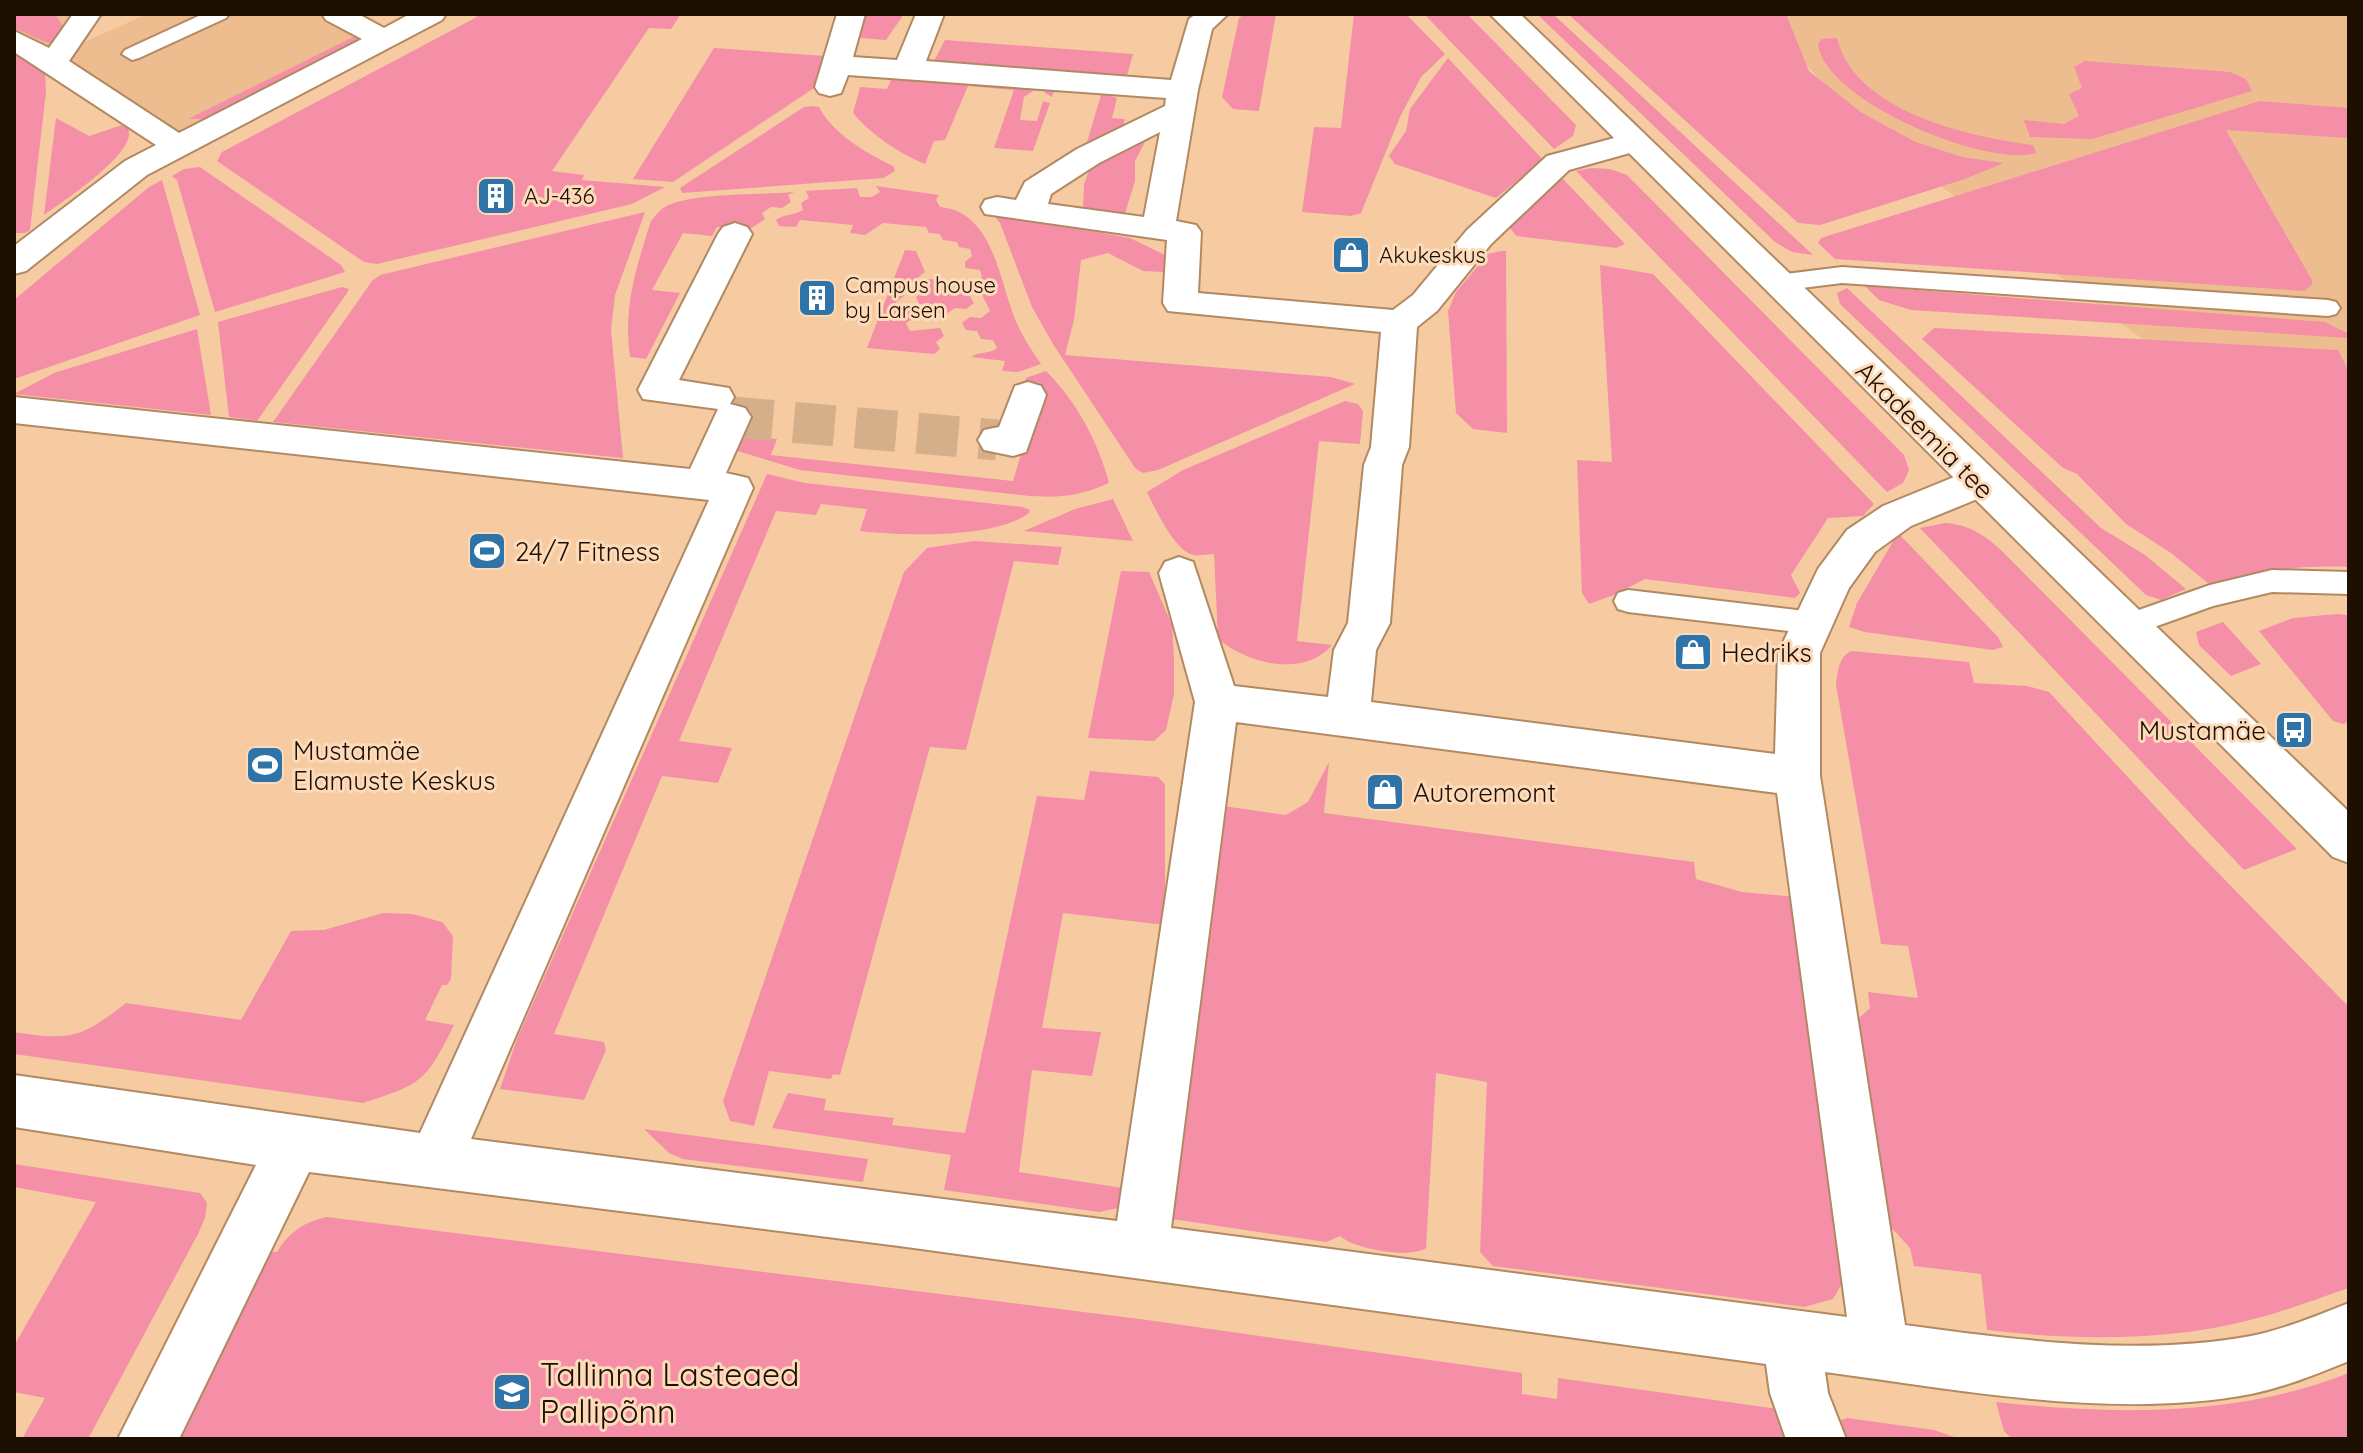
<svg xmlns="http://www.w3.org/2000/svg" width="2363" height="1453" viewBox="0 0 2363 1453" font-family="Quicksand,sans-serif">
<style>
.built{fill:#eebd8f}
.green{fill:#f48fa7}
.lines{fill:none;stroke-linecap:round;stroke-linejoin:round}
.minor-tunnel{stroke:#d5af8a;stroke-width:41;stroke-dasharray:41 21;stroke-linecap:butt}
.service-casing{stroke:#b18962;stroke-width:4}
.minor-casing{stroke:#b18962;stroke-width:4}
.secondary-casing{stroke:#b18962;stroke-width:4}
.service{fill:#fff;fill-rule:evenodd}
.minor{fill:#fff;fill-rule:evenodd}
.secondary{fill:#fff;fill-rule:evenodd}
.labels{text-anchor:middle;dominant-baseline:central;stroke-width:6;stroke-linejoin:round;paint-order:stroke}
.far-poi-label{font-size:22px;fill:#1d0f02;stroke:#fddab9;text-anchor:start}
.street-label{font-size:26px;fill:#1d0f02;stroke:#fddab9}
.poi-label{font-size:26px;fill:#1d0f02;stroke:#fddab9;text-anchor:start}
.near-poi-label{font-size:32px;fill:#1d0f02;stroke:#fddab9;text-anchor:start}
</style>
<rect width="100%" height="100%" fill="#f6cba2"/>
<path class="built" d="M14 14H87L80 44 147 14H329L384 39 177 145 14 42Z
M1759 14H2349V496L1866 129Z"/>
<path class="green" d="M14 14H55L65 29 56 44C43 44 27 32 14 29Z
M471 14H681L671 29 649 28 552 171 584 175 582 180 665 187 632 204 377 264 364 262 217 161 222 152 477 17Z
M865 14H900L902 17 886 40 861 38 855 33Z
M1244 14H1276L1259 111 1233 109 1222 97 1239 18Z
M1354 14H1406L1445 54 1421 77 1400 117 1361 213 1351 216 1302 212 1314 127 1341 128Z
M1424 14H1467L1576 125 1573 136 1554 149Z
M1537 14H1553L1813 255 1792 252 1775 242Z
M1568 14H1786L1809 71 1862 113 1916 142 1962 157 2004 163 1965 179 1820 225 1798 223Z
M355 36 358 40 355 44 203 119H188Z
M1837 38C1854 111 1969 137 2033 145L2036 153C1987 168 1824 101 1818 44L1821 39Z
M945 40 1133 54 1126 79 933 63Z
M714 48 826 56 814 88 673 182 633 179Z
M14 52 45 71 46 92 30 230 25 233H14Z
M1448 58 1543 160 1496 198 1395 164 1389 156 1406 131 1410 109Z
M2085 61 2230 72 2246 79 2252 91 2092 139 2030 137 2024 120 2064 124 2079 116 2069 94 2082 88 2074 67Z
M892 78 1031 86 1036 89 1024 97 1020 120 1037 121 1043 101 1050 103 1033 151 994 148 1014 90 968 86 945 140 934 141 925 164C900 154 869 133 853 113L860 87 887 89Z
M1047 88 1091 90 1117 98 1112 118 1125 119 1122 130 1084 152 1101 95 1054 91 1052 97 1044 92Z
M2260 101 2349 108V138L2226 130 2312 280V284L2305 291 1835 259 1818 243 1821 238Z
M813 106 819 107C833 134 866 153 893 166L895 171 883 178 682 193 680 188 804 107Z
M56 118 89 136 122 125 128 128C139 152 63 201 44 215Z
M1148 136 1135 161V181L1124 217 1083 209 1084 184 1093 160Z
M200 167 341 265 345 272 215 312 177 180 172 176 184 169Z
M1592 168 1610 169 1627 175 1904 455 1909 470 1903 483 1887 492 1576 171Z
M1562 178 1625 244 1616 248 1516 236 1510 228Z
M162 180 200 315 14 379V300L149 187Z
M876 186 939 195 936 200 940 207C996 212 999 286 1018 326 1024 339 1033 352 1041 364L1018 372 1002 371 1005 361 971 357C979 351 988 355 997 348L993 340 981 339 977 331 966 330 962 323 970 317 981 318 990 311 976 282 982 277 980 270 965 268V262L972 256 970 249 959 247 957 242 943 240 940 234 929 233 926 227 883 223 865 235 850 233 853 225 800 220 796 227 779 226 776 220C786 213 794 216 803 210L801 203 809 198 806 191 857 188 860 197H872L880 192Z
M794 192 788 195 791 202 782 208 771 207 762 213 765 219 750 229 717 227 712 236 683 233 652 290 680 293 646 359 630 357C623 307 636 268 651 221 657 214 662 207 671 204 702 193 759 195 794 192Z
M645 212 615 295 611 330 623 458 273 422 372 281 380 275Z
M993 214 1130 238 1165 255 1163 272 1143 271 1108 253 1081 260 1074 320 1065 355 1331 377 1355 384 1158 470 1143 473 1135 468 1053 344 1032 307 1000 223Z
M905 250 916 251 925 272 902 290 904 296 896 302 899 309 915 310 917 316 906 323 910 331 940 328 944 336 936 342 940 349 934 354 867 348Z
M1501 251H1506L1507 433 1473 429 1456 413 1448 311 1456 292 1488 254Z
M1600 265 1653 274 1874 504 1863 516 1828 518 1791 575 1800 593 1795 598 1645 579 1614 595 1589 604 1582 593 1577 460 1612 462Z
M929 279 941 280 946 288 970 296 974 303 966 309 955 308 946 314 934 313 931 305 919 304 916 297 925 291 923 287Z
M1865 286 2325 322 2349 334V338L1911 310 1879 300Z
M342 287 349 289 347 293 257 421 229 417 218 322Z
M1847 288 2101 528 2145 555 2186 589 2161 600 2146 595 1840 304 1837 293Z
M1934 328 2338 350 2349 372V567C2300 565 2256 571 2209 584L2171 553 2126 524 2077 474 2063 468 1922 339Z
M197 329 211 415 14 394 54 373Z
M1046 371C1076 401 1098 441 1109 483 1080 496 1061 498 1030 496L800 470 734 450 741 436 777 439 771 455 1013 481 1040 392 1022 389 1026 378Z
M1345 401 1358 404 1363 411 1360 444 1319 441 1297 641 1332 645C1304 678 1248 664 1218 639L1214 554C1208 554 1200 556 1194 555 1176 553 1154 507 1147 492L1183 470Z
M767 474 805 483 1023 507 1030 510 1029 513C995 539 902 536 860 531L867 509 821 504 816 515 776 511 679 741 732 748 718 783 662 776 554 1034 604 1042 606 1050 584 1100 500 1089 517 1039Z
M1113 499 1133 541 1024 531 1075 509Z
M1945 523C1969 524 1986 536 2003 552L2297 849 2244 870 1920 528Z
M1898 533 1998 637 2003 647 1993 650 1865 632 1849 627 1857 603Z
M974 541 1062 547 1058 565 1014 561 966 750 930 747 840 1075 833 1074 831 1079 769 1071 754 1126 730 1121 723 1101 904 572 927 548Z
M1121 571 1149 572 1172 625 1174 659V694L1166 730 1154 741 1088 738Z
M2337 614 2349 615V720L2344 724 2333 721 2259 631 2293 618Z
M2223 622 2261 664 2231 676 2199 645 2196 632Z
M1852 651 1969 662 1974 683 2027 686 2049 692 2188 842 2349 1007V1288C2316 1299 2283 1312 2250 1320 2165 1342 2073 1340 1987 1330L1981 1274 1914 1266 1910 1248 1891 1227 1857 1020 1870 1008 1868 992 1918 998 1908 946 1881 944 1836 685C1838 672 1838 656 1852 651Z
M1329 762 1324 813 1694 862 1696 879 1742 892 1796 897 1843 1282 1833 1299 1804 1307 1493 1266 1480 1252 1487 1082 1436 1073 1426 1248C1410 1259 1354 1249 1340 1236L1326 1242 1172 1219 1223 806 1286 815 1308 802Z
M1090 771 1158 777 1165 784V925L1063 913 1042 1028 1101 1032 1092 1076 1032 1070 1019 1172 1123 1188V1200L1118 1208 1099 1212 944 1190 951 1155 772 1128 788 1093 826 1099 824 1110 894 1118 892 1125 965 1133 1037 796 1084 800Z
M383 913 412 914 442 922 453 936 451 979 447 985H442L425 1020 454 1025C426 1081 423 1084 363 1103L14 1054V1032C71 1041 81 1038 126 1003L241 1020 291 931 324 930Z
M644 1129 868 1159 863 1182 683 1159 669 1153Z
M14 1164 200 1193 207 1203 205 1218 198 1234 88 1439H22L45 1398 14 1392V1346L96 1202 14 1187Z
M327 1217 1147 1320 1522 1373V1394L1557 1399 1558 1378 1778 1409 1789 1439H174L265 1251 277 1252C288 1233 305 1221 327 1217Z
M2349 1373V1439H2012L2004 1431 1996 1402C2112 1415 2238 1417 2349 1373Z
M1847 1418 1934 1430 1960 1439H1840L1839 1421Z"/>
<g class="lines">
<path class="minor-tunnel" d="M732 417 997 440"/>
<defs>
<path id="service" d="M203 14H229L226 18 139 58 132 60 122 54 125 50Z
M1842 267 2328 300 2336 302 2340 308 2336 314 2328 316 1842 283 1777 291 1769 288 1765 283 1769 278 1777 275Z
M2272 570 2349 572V594L2272 592 2213 606 2129 636 2119 633 2115 625 2119 617 2210 585Z
M1628 590 1813 612 1823 615 1827 623 1823 631 1813 634 1628 612 1618 609 1614 601 1618 593Z"/>
<path id="minor" d="M73 14H101L69 61 179 133 362 39 326 20 322 14H358L384 28 410 14H446L442 20 147 175 26 271 14 274V246L125 161 156 145 14 52V31L49 48Z
M837 14H865L853 57 897 60 916 14H944L926 61 1171 80 1189 19 1196 14H1228L1212 29 1198 90 1176 221 1196 225 1201 232 1198 293 1393 310 1413 295 1467 230 1547 156 1633 133 1644 135 1649 142 1644 149 1569 170 1491 244 1437 311 1417 327 1409 447 1402 465 1390 623 1376 650 1371 702 1775 754 1778 653 1818 569 1847 530 1883 506 1964 473 1978 469 1992 473 1997 483 1992 493 1911 526 1875 552 1849 588 1820 653V776L1905 1325C2017 1340 2138 1357 2251 1336 2285 1329 2316 1316 2349 1303V1361C2317 1374 2285 1387 2251 1394 2114 1420 1961 1390 1825 1372L1828 1393 1846 1439H1786L1770 1393 1766 1364 899 1246 309 1172 179 1439H118L256 1165 14 1127V1075L420 1133 709 500 14 423V397L690 469 718 409 643 399 638 390 718 234 723 227 735 223 747 227 752 234 679 380 729 388 734 397 730 404 745 408 751 417 726 473 748 478 753 488 471 1139 1117 1221 1195 702 1159 573 1165 562 1179 557 1193 562 1234 686 1328 697 1334 650 1348 623 1364 465 1371 447 1381 332 1168 311 1163 303 1167 240 985 214 981 207 985 200 997 197 1016 200 1025 182 1077 149 1165 106 1166 98 848 75 841 93 830 96 819 93 815 87ZM1160 132 1144 217 1048 204 1051 194 1099 163ZM1236 722 1777 793 1847 1317 1171 1228Z
M1028 382 1041 386 1046 395 1026 452 1013 456 984 450 978 440 984 430 999 427 1015 386Z"/>
<path id="secondary" d="M1490 14H1520L2349 812V863L2333 857Z"/>
</defs>
<use href="#service" class="service-casing"/>
<use href="#minor" class="minor-casing"/>
<use href="#secondary" class="secondary-casing"/>
<use href="#service" class="service"/>
<use href="#minor" class="minor"/>
<use href="#secondary" class="secondary"/>
</g>
<defs>
<symbol id="building-square" viewBox="-11 -11 22 22"><rect x="-9" y="-9" width="18" height="18" rx="4" fill="#2f74a9" stroke="#fddab9"/><path d="M-4-6H4V6H1V3H-1V6H-4ZM-2.5-4.3h1.7v1.8h-1.7ZM.8-4.3h1.7v1.8H.8ZM-2.5-1h1.7V.8h-1.7ZM.8-1h1.7V.8H.8Z" fill="#fff"/></symbol>
<symbol id="shop-square" viewBox="-11 -11 22 22"><rect x="-9" y="-9" width="18" height="18" rx="4" fill="#2f74a9" stroke="#fddab9"/><path d="M-5-2.5h2.3a2.7 3.5 0 0 1 5.4 0H5L5.5 6h-11ZM-1.5-2.5h3a1.5 2.3 0 0 0-3 0Z" fill="#fff"/></symbol>
<symbol id="stadium-square" viewBox="-11 -11 22 22"><rect x="-9" y="-9" width="18" height="18" rx="4" fill="#2f74a9" stroke="#fddab9"/><path d="M0-5a6.5 5 0 1 0 0 10a6.5 5 0 1 0 0-10ZM-3.5-1.8h7v3.6h-7Z" fill="#fff"/></symbol>
<symbol id="bus-square" viewBox="-11 -11 22 22"><rect x="-9" y="-9" width="18" height="18" rx="4" fill="#2f74a9" stroke="#fddab9"/><path d="M-5-6H5V4H4V6H2V4H-2V6H-4V4H-5ZM-3.5-4V0h7V-4ZM-3.5 1.2v1.5H-2V1.2ZM2 1.2v1.5H3.5V1.2Z" fill="#fff"/></symbol>
<symbol id="school-square" viewBox="-11 -11 22 22"><rect x="-9" y="-9" width="18" height="18" rx="4" fill="#2f74a9" stroke="#fddab9"/><path d="M0-5L7-2L0 1L-7-2ZM-4 1L0 2.5L4 1V4Q0 6-4 4Z" fill="#fff"/></symbol>
</defs>
<g fill-rule="evenodd">
<use href="#building-square" x="474" y="174" width="44" height="44"/>
<use href="#shop-square" x="1329" y="233" width="44" height="44"/>
<use href="#building-square" x="795" y="276" width="44" height="44"/>
<use href="#stadium-square" x="465" y="529" width="44" height="44"/>
<use href="#shop-square" x="1671" y="630" width="44" height="44"/>
<use href="#bus-square" x="2272" y="708" width="44" height="44"/>
<use href="#stadium-square" x="243" y="743" width="44" height="44"/>
<use href="#shop-square" x="1363" y="770" width="44" height="44"/>
<use href="#school-square" x="490" y="1370" width="44" height="44"/>
</g>
<g class="labels">
<g class="far-poi-label">
<text x="524" y="196">AJ-436</text>
<text x="1379" y="255">Akukeskus</text>
<text x="845" y="285">Campus house<tspan x="845" dy="25">by Larsen</tspan></text>
</g>
<g class="street-label">
<text transform="translate(1925 430) rotate(45)">Akadeemia tee</text>
</g>
<g class="poi-label">
<text x="515" y="551">24/7 Fitness</text>
<text x="1721" y="652">Hedriks</text>
<text x="2266" y="730" text-anchor="end">Mustamäe</text>
<text x="293" y="750">Mustamäe<tspan x="293" dy="30">Elamuste Keskus</tspan></text>
<text x="1413" y="792">Autoremont</text>
</g>
<g class="near-poi-label">
<text x="540" y="1374">Tallinna Lasteaed<tspan x="540" dy="37">Pallipõnn</tspan></text>
</g>
</g>
<rect width="2363" height="1453" fill="none" stroke="#1d0f02" stroke-width="32"/>
</svg>
